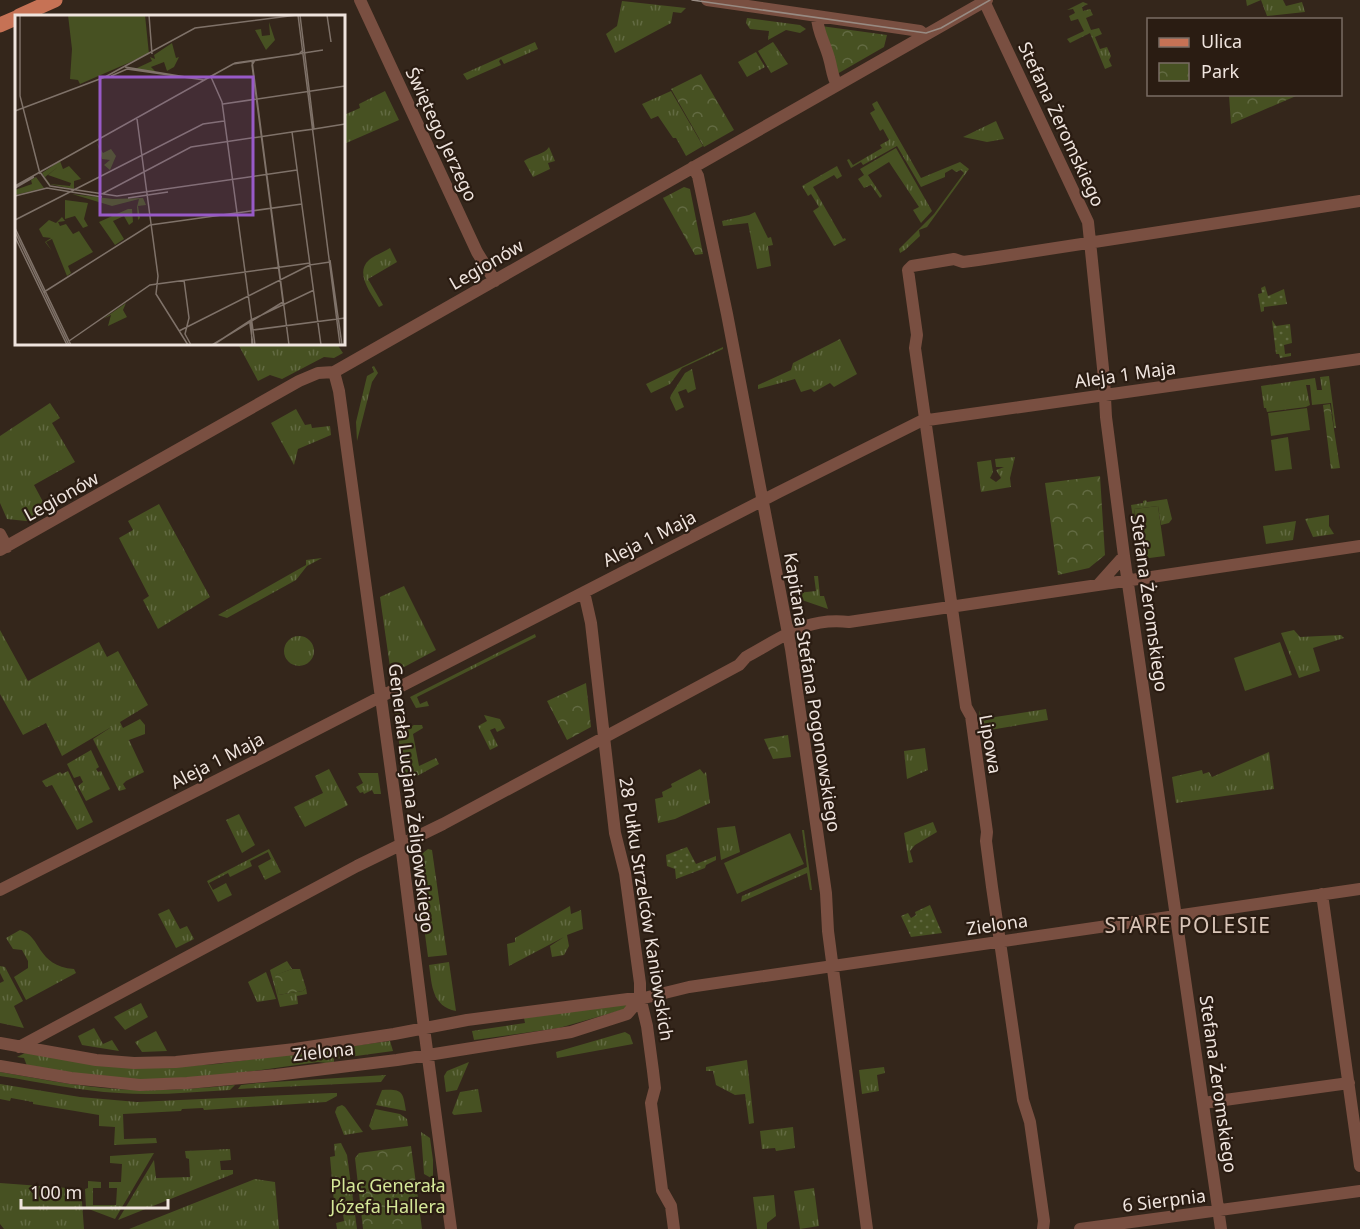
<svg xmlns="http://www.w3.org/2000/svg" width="1360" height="1229" viewBox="0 0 1360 1229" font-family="'Noto Sans',sans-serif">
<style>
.grass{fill:url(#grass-tufts)}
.park{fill:url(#park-crowns)}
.garden{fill:url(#garden-dots)}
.pitch{fill:#475122}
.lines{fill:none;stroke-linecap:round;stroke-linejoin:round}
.minor{stroke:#794f41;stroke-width:12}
.major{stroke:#c67255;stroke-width:15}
.tram{stroke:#988b83;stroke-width:1.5}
.labels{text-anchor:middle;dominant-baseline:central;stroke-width:4.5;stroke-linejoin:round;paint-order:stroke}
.street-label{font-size:18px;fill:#efe4de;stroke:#2a1c12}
.park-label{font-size:18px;fill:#d5e898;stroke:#2a1c12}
.quarter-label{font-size:21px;letter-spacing:1.5px;fill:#d9c5b8;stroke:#2a1c12}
.inset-road{fill:none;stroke:#7f7269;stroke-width:1.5}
.view{fill:#985ac7;fill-opacity:0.15;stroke:#985ac7;stroke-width:3}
.inset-edge{fill:none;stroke:#efe4de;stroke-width:3}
</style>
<defs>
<pattern id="grass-tufts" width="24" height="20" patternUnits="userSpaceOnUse" patternTransform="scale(1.5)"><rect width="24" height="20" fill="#475122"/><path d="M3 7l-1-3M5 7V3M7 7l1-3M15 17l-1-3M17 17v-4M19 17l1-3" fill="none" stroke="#626a42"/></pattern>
<pattern id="park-crowns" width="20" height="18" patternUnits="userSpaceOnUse" patternTransform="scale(1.5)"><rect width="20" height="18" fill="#475122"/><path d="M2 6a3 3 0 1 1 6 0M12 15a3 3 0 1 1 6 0" fill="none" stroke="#626a42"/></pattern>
<pattern id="garden-dots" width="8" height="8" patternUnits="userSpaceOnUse" patternTransform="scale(1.5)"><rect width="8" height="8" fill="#475122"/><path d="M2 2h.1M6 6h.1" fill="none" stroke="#626a42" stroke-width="1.8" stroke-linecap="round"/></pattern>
</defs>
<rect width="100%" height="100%" fill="#34261b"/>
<path class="grass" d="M1246 0H1283L1286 6 1302 2 1305 12 1267 16 1261 0 1247 6Z
M622 1 686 8 681 13 673 12 671 23 615 53 606 34 617 26Z
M1083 2 1088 4 1082 7 1083 11 1090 9 1093 15 1086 18 1091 30 1099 28 1102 34 1095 37 1100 49 1107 47 1111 56 1109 60 1112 66 1105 69 1090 33 1070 43 1067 39 1084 31 1078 19 1071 21 1069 16 1075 13 1073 9 1067 10Z
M747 18 800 25 806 29 800 33 786 30 768 40 769 31 750 29 746 23Z
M535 42 538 49 504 64 501 59 499 61 501 65 467 80 463 74Z
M773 42 788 64 771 73 758 51Z
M756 52 765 67 747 77 738 62Z
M385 91 399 120 344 144V115L360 108 359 104Z
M671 91 703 146 686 156 676 138H673L658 116 651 119 642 104Z
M877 101 921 178 960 162 969 169 927 227 919 230 920 236 905 250 900 253 899 249 934 214 964 173 961 170 956 172 952 169 945 173V177L921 187 897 146 863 165 861 162 851 168 847 160 849 159 853 165 882 148 880 145 889 140 883 129 880 131 870 113 875 110 872 104Z
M996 121 1004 139 987 142 963 137Z
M549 147 555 161 548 163 550 169 533 177 524 161C532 155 544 155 549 147Z
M896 148 932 211 921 223 913 210 919 207 889 162 868 175 882 196 880 198 871 185 864 188 858 179 864 175 860 169Z
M837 166 842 176 837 179 834 175 813 187 843 239 845 238 846 240 834 246 813 211 819 207 811 194 808 196 802 186Z
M755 212 768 238 771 237 773 245 768 246 771 266 757 269 748 223 723 226 722 221 749 215Z
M390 248 397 262 368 279 383 305 379 307C372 295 354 273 369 260 375 255 384 252 390 248Z
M840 339 857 374 834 387 830 383 814 392 811 389 801 392 795 379 758 389V385L791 370 793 363Z
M238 344H337L343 353 334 358 324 357 282 379 270 375 258 381Z
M723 347V349L682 368 670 384 651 393 646 384Z
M374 366 378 373 372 382 357 441 356 422 367 376 374 372 372 367Z
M692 369 696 389 688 393 686 389 678 392 684 407 676 411 670 398 671 395 685 373Z
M1329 376 1336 428H1334L1331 403 1312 405 1310 385H1306L1310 405 1306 407 1267 412 1266 408H1264L1261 386 1315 378 1317 390H1322L1320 377Z
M50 403 60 418 52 423 75 462 34 485 49 513 26 521 7 519 0 503V436Z
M296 409 305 425 311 424 312 428 330 426 331 435 298 449 294 465 271 423Z
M1015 457 1010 478 1011 487 981 492 977 462 991 460 993 472 990 478 996 482 1001 478 996 470 1004 467H996L995 459Z
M1167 499 1172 519 1169 523 1161 525 1158 506 1134 509 1140 553H1138L1131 505 1143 503V501L1146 500 1147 502Z
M159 504 210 597 158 629 143 600 149 596 119 538 133 530 128 521Z
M1329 515V526L1334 534 1313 537 1305 519Z
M1296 521 1293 540 1266 544 1263 526Z
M322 558 307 566 296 580 227 618 218 615 306 565V560Z
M814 576H818L820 596H824L828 609 796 598 794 585 797 593 816 591Z
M404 586 436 650 391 674 380 597Z
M0 630 28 681 99 642 107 657 118 651 148 705 120 722 123 728 140 719 145 725V734L129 740 144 772 126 781 123 784 126 789 119 791 93 739 113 726 62 756 46 723 23 735 0 694Z
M1294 630 1300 637 1341 635 1344 638 1313 648 1320 671 1299 678 1281 633Z
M535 634 536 637 417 697 420 704 427 701 429 706 416 708 410 697Z
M284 651a15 15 0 1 1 30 0a15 15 0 1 1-30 0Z
M404 700 405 703 399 710 400 717 408 728 414 725H422L423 728 413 734 419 766 436 758 439 764 417 776 405 778 403 769 412 768V763H402L394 707Z
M1046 709 1048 720 984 731 982 735 979 710 982 719Z
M484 715 500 719 505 728 497 732 495 728 490 730 498 746 490 750 478 726 487 721Z
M925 748 928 770 907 779 904 751Z
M91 750 99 767 96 769 98 772 101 771 110 789 86 801 78 786 83 782 80 776 74 778 67 764Z
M1269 752 1274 789 1176 803 1172 777 1202 770 1203 774 1209 772 1212 777Z
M329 769 348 805 305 827 294 807 323 793 315 776Z
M700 769 704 774 706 772 710 803 675 819 658 823 655 799 663 797 662 792 672 787 671 784Z
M68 771 93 822 77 830 52 785 46 787 42 781 60 772 62 774Z
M358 773H378L381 794H374L372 790 364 794 363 792 360 793 356 787 363 783Z
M239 814 255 845 242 853 226 820Z
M933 822 937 832 915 845 910 851 913 862 909 863 904 833Z
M735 826 740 852 721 860 717 828Z
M802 830H804L812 890H810L807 873 741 902 742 896 807 867Z
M269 849 281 872 265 880 258 866 271 859 268 852 250 861 252 866 230 877 228 873 209 883 213 890 226 883 232 895 218 902 207 881Z
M428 849 432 850 447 955 428 957 416 867 419 856Z
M570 906 571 914 581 910 583 929 567 935 569 946 564 955 552 957 550 946 564 937 509 966 507 944 515 942V938Z
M169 909 180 929 187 926 194 939 176 948 158 914Z
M20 930C42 936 36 966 74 969L76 973 26 1000 14 977 28 968V961L22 950 13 949 6 938Z
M287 961 292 969 276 975 278 995 303 991 306 988 307 994 297 996 298 1004 280 1007 270 970Z
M449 962 456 1011C432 1006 432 986 429 965Z
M0 966 5 967 23 1001 14 1006 24 1028 0 1023V983L4 981 0 973Z
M266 972 276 999 257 1002 248 982Z
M141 1003 148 1017 125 1030 114 1017Z
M627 1004 629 1008 559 1028 474 1040 472 1031 525 1023 524 1018Z
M94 1028 103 1044 112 1040 119 1051 82 1045 78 1036Z
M156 1031 167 1051 142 1052 135 1042Z
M625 1032 630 1035 633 1044 557 1058 556 1052Z
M390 1041 393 1051 334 1059V1064L318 1062C267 1069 215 1078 163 1080 117 1081 72 1073 27 1066L24 1058 17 1057 25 1053 153 1068 217 1064Z
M747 1060 754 1123 749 1124 745 1094 735 1095 716 1085 713 1071H706V1067Z
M469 1062 457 1090 446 1092 444 1076 447 1071Z
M884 1067 885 1073 877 1075 879 1091 862 1094 859 1070Z
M0 1072C46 1080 91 1089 138 1090 170 1091 202 1088 235 1085L230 1090C193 1092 156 1096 119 1093 79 1091 40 1082 0 1076Z
M386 1075 381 1082 238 1089 241 1085 257 1083Z
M0 1084 80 1097 137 1102 332 1093H337V1096L326 1102 204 1110 203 1108 182 1109 181 1111 123 1114 124 1139 156 1138 157 1143 114 1145 115 1127 99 1126V1115L33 1104V1102L11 1098 10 1101 0 1099Z
M478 1089 482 1112 454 1115 452 1113 460 1092Z
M382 1090C402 1089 403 1091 406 1111L376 1105Z
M342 1105 345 1107 363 1132 344 1135 335 1112 337 1107Z
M375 1109 400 1114 407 1119 408 1126 372 1130 369 1126Z
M793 1127 795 1148 776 1151 775 1148 762 1149 760 1131Z
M421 1132 430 1138 433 1160V1179L424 1174Z
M341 1143 347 1155 357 1229H337L336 1223 344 1221 343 1214H335L330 1157 335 1156 334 1144Z
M230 1149 231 1160 220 1161 221 1170H233V1174L118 1220 154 1160 156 1178 190 1177 189 1159 186 1158 185 1151Z
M154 1153 115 1219 86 1208 85 1189 88 1188V1181L101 1182V1188H93V1205H116L117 1188H109V1182H121L122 1164 110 1163V1156Z
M255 1179 275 1182 279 1229H129Z
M0 1183 81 1189 84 1229H4L0 1224Z
M814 1188 819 1226 800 1229 794 1191Z
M774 1195 776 1216 767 1223V1229H757L753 1197Z"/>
<path class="park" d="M821 26 887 35 884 47 837 74Z
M701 74 734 130 704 147 671 89Z
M1296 95V96L1231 124 1229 95Z
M684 187 690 189 703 254 695 255 663 198Z
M1330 404 1340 468 1331 469 1323 405Z
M1100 476 1105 555 1089 568 1058 575 1045 483Z
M586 683 591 727 567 740 547 701Z
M788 735 791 757 773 759 764 739Z
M292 969H300L306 988 303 991 278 995 275 975Z
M411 1146 422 1229H363L355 1158 359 1153Z"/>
<path class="garden" d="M1265 286 1268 296 1284 289 1287 304 1264 307V311L1261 312 1258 294 1262 293 1261 288Z
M1272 320 1276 326 1290 324 1292 343 1284 345 1285 354 1291 353V356L1280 358 1279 354H1276Z
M687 847 696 864 716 856V860L706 865 705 868 676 879 675 869 667 866 666 855Z
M930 905 942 933 911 937 901 916 908 913 911 918 916 915 915 912Z"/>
<path class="pitch" d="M1307 408 1310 430 1271 436 1268 413Z
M1288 437 1292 469 1275 471 1271 440Z
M1158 506 1165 556 1142 559 1134 509Z
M1280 642 1292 675 1245 691 1234 658Z
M790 833 804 864 737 894 724 863Z"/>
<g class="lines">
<path class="minor" d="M360 0 477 252 495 281
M707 0 920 31 925 35
M984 1 1088 222 1104 378 1106 417 1124 556 1221 1229
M817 16C817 31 825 43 829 58 832 68 832 76 837 85
M693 167 698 176 727 314 791 649 826 893 828 931 867 1229
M334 372 339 391 401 844 424 1028 451 1229
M0 534 7 547
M0 550 299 381 318 373 334 372 987 0
M1098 585 1124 556
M584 592 591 623 615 833 625 873 640 983V997L647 1026 653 1071 655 1088 651 1103 662 1190 671 1206 674 1229
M0 890 277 750 779 492 921 421 1360 359
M1322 894 1360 1166
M0 1043 96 1060 134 1063 176 1062 295 1049 394 1034 467 1020 628 999H640L689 987 1360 889
M19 1047 357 866 443 824 739 665 746 657C783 637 806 617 849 622L1360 546
M0 1066 71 1078 140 1085 187 1083 276 1075 397 1060 571 1032 627 1014 640 999
M1203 1103 1349 1083
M1043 1229 1044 1221 1030 1122 1023 1100 992 887 986 841 987 832 971 716 966 707 915 348 917 335 908 270 912 266 954 259 963 262 978 260 1360 201
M1080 1229 1360 1191"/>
<path class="major" d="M19 16 55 0
M0 25 16 18"/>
<path class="tram" d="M692 0 926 33 941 28 990 0"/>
</g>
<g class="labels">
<g class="street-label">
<text transform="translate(1062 124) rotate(65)">Stefana Żeromskiego</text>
<text transform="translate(442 134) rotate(65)">Świętego Jerzego</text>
<text transform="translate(486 264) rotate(-30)">Legionów</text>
<text transform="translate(1125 374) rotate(-8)">Aleja 1 Maja</text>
<text transform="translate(61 496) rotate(-29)">Legionów</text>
<text transform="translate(649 538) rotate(-27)">Aleja 1 Maja</text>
<text transform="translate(1150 603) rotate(82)">Stefana Żeromskiego</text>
<text transform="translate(813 692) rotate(81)">Kapitana Stefana Pogonowskiego</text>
<text transform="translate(991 744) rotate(80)">Lipowa</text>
<text transform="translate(217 760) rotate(-27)">Aleja 1 Maja</text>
<text transform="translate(412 798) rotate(83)">Generała Lucjana Żeligowskiego</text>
<text transform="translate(647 909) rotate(81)">28 Pułku Strzelców Kaniowskich</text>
<text transform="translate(997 924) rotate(-8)">Zielona</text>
<text transform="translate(323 1051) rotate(-6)">Zielona</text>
<text transform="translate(1219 1084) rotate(82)">Stefana Żeromskiego</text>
<text transform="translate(1164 1200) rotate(-7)">6 Sierpnia</text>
</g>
<g class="park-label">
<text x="388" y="1185">Plac Generała<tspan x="388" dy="21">Józefa Hallera</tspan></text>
</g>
<g class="quarter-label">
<text x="1188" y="925">STARE POLESIE</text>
</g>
</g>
<g transform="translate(15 15)">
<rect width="330" height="330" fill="#34261b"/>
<path d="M82 128 88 138 96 134 101 141 95 155 89 150 95 145 87 144ZM45 146 48 154 54 151 66 164 59 166V174L34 169 27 158ZM44 151 33 160 56 168 55 171 35 169 30 162ZM21 162 29 173 0 180V175L17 169 16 165ZM57 179 98 184 128 183 131 190 123 191 125 203 123 205 122 192 124 184 97 191ZM113 194H117L118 207 114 210 109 201 98 206 109 224 100 230 84 207ZM47 202 50 206 43 207 45 211 51 209 58 219 64 216 78 237 53 251 56 258 52 261 37 224 31 227 37 236 30 227 36 223 28 222 24 214 34 205 41 208ZM111 288 108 295 112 302 93 311 96 300 88 304Z" fill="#475122" fill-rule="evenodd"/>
<path d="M157 28 161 43 164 42 159 52 152 56 149 47 136 52 141 57 120 54 137 46 135 42 140 44 139 40ZM50 185 73 188 69 204 73 211 68 213 60 201 50 204Z" fill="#475122"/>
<path d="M53 0H130L134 39 65 69 63 65 55 64 57 34Z" fill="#475122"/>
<path d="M254 7 260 25 251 35 240 15 246 14 247 21 255 20Z" fill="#475122"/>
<path class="inset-road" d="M5 0V81L25 159M134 0 137 39M283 0 325 330M285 0 299 114 277 117 295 250 315 247M312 0 316 27M237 46 274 330M110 52 189 65M96 61 112 54 189 65 220 48 284 39 288 35M196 62 207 87 240 330M208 89 330 71M0 96 90 62 180 13 282 0M122 104 143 261 141 279 173 330M299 114 330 109M25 157 35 171 102 181 282 155M0 171 218 49 308 35M0 173 19 162M87 179 176 132 277 117M0 181 32 173 87 182M113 183 153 177M0 205 188 109 209 106M0 213 56 330M0 217 54 330M0 222 52 330M315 245 327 330M169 265 174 303 170 319 176 330M29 277 135 210 287 189M236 306 237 330M238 315 330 303M164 316 295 250 306 330M54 326 135 270 295 248M197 330 268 287 237 50 240 45M198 330 236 305 299 275M238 330 235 309 238 304"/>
<path class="view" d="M85 62H238V200H85Z"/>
<rect width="330" height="330" class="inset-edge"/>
</g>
<rect x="1147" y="18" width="195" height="78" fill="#2a1c12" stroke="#796c64" stroke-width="1.5"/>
<rect x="1159" y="38" width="30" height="9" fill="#c67255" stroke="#796c64" stroke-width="1.5"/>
<text x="1201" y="48" font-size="18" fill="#efe4de">Ulica</text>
<rect x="1159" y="63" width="30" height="18" fill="url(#park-crowns)" stroke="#796c64" stroke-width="1.5"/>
<text x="1201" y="78" font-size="18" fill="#efe4de">Park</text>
<path d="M21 1199v9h147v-9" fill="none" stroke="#efe4de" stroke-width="3"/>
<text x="30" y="1199" font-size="18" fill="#efe4de" stroke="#2a1c12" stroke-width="4.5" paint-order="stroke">100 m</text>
</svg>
